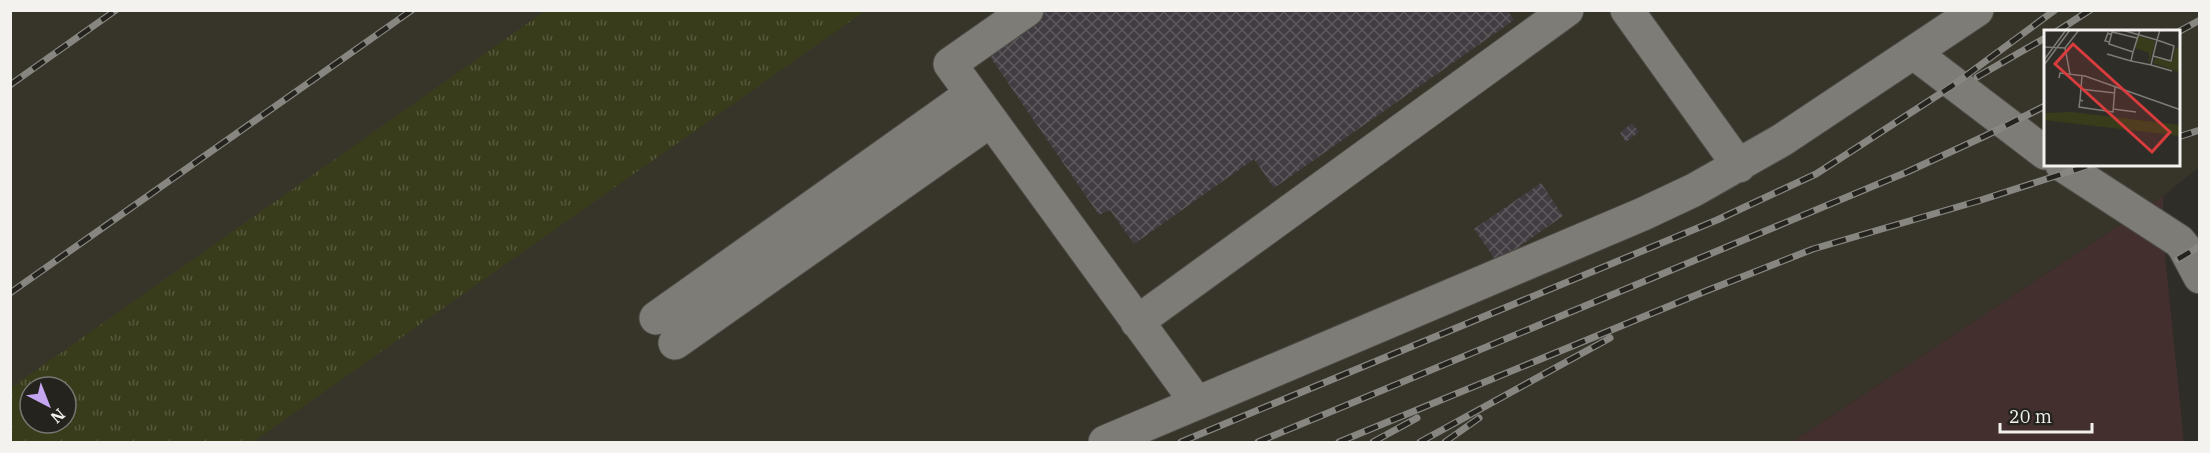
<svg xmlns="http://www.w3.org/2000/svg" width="2210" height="453" viewBox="0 0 2210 453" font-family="'IBM Plex Serif',serif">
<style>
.industrial{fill:#432f2e}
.built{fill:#373529;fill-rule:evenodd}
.grass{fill:url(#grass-tufts);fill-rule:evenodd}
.building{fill:url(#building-cross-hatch)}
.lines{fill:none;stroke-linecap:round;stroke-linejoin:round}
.minor-casing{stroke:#4c4a45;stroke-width:35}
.minor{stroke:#7e7c76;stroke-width:33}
.rail-casing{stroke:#878681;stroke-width:7}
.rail{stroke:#25231e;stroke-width:4.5;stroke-dasharray:14;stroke-linecap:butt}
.inset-road{fill:none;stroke:#7d7c77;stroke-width:1.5}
.view{fill:#d93c3c;fill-opacity:0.15;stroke:#d93c3c;stroke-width:3}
.inset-edge{fill:none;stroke:#f3f2ee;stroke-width:3}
</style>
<defs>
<pattern id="grass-tufts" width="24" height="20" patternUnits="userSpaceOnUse" patternTransform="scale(1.5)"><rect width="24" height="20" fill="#393c1b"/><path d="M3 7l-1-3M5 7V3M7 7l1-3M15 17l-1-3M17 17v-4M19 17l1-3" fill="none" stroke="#56593c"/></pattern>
<pattern id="building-cross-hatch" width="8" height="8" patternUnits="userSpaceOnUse" patternTransform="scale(1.5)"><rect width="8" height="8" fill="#413c41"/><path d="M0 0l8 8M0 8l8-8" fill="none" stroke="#5d595d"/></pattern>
</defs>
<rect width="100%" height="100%" fill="#2e2d28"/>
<path class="industrial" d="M2163 196V235L2184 442H1792Z"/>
<path class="built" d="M10 11H2199V167L2163 196 1792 442H11ZM2045 32H2178V165H2045ZM30 387H66V423H30Z"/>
<path class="grass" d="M545 11H865L253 442H11V388ZM30 387H66V423H30Z"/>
<path class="building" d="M1039 10H1507L1514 20 1274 188 1254 159 1134 244 1110 210 1099 215 984 48Z
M1632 123 1639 132 1626 142 1620 133Z
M1541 183 1563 216 1497 262 1474 229Z"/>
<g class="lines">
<defs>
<path id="minor" d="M1027 10 950 64 1197 403
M1627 10 1739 166
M1914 53 2045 153
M2062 165 2179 241 2184 247 2200 277
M656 318 971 94
M1137 322 1567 10
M675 343 990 121
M1105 442 1643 214 1694 190 1782 140 1977 10"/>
</defs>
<use href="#minor" class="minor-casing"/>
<use href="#minor" class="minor"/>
<defs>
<path id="rail" d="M2056 32 2090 10
M2178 32 2200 20
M1977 77 2045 38
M10 85 116 10
M2178 137 2200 130
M2178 259 2200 246
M10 293 412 10
M1181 442 1717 220 1816 174 1952 86 2055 10
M1258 442 1907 172 1985 136 2045 106
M1339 442 1706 291 1813 249 1978 201 2090 165
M1373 442 1417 418
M1420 442 1610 338
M1445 442 1479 418"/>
</defs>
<use href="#rail" class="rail-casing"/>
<use href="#rail" class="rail"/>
</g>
<g transform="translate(2044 30)">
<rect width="136" height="136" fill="#2e2d28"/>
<path d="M94 6 111 11 105 34V23L91 18ZM132 17 136 18 135 42 109 33 112 28 128 32ZM28 82 136 95V106L0 90V83Z" fill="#393c1b"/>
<path class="inset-road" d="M78 0 113 10 130 16 127 31 109 26 113 10 116 0M93 8 68 2 65 14 89 22 96 0M66 12 61 11 64 3 68 5M0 17 21 18 35 0M21 18 26 44M89 22 87 31 107 35M63 24 87 31M109 26 107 35 128 41M0 30 22 0M0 35 26 0M38 46 36 70 39 71M15 48 16 43 41 46 137 80M36 59 71 63M36 70 35 77 69 82 71 57M69 79 92 82"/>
<path class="view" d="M29 14 126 102 108 122 11 34Z"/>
<rect width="136" height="136" class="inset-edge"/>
</g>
<rect width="2210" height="453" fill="none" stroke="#f3f2ee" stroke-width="24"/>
<g transform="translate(48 405) rotate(138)"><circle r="28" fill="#25231e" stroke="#777671" stroke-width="1.5"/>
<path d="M0-4.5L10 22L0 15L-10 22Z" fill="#c5a7f1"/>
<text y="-9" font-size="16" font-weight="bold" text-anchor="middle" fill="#f3f2ee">N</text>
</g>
<path d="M2000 423v9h92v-9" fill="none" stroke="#f3f2ee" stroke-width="3"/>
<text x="2009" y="423" font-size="18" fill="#f3f2ee" stroke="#25231e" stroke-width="4.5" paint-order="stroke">20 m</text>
</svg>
